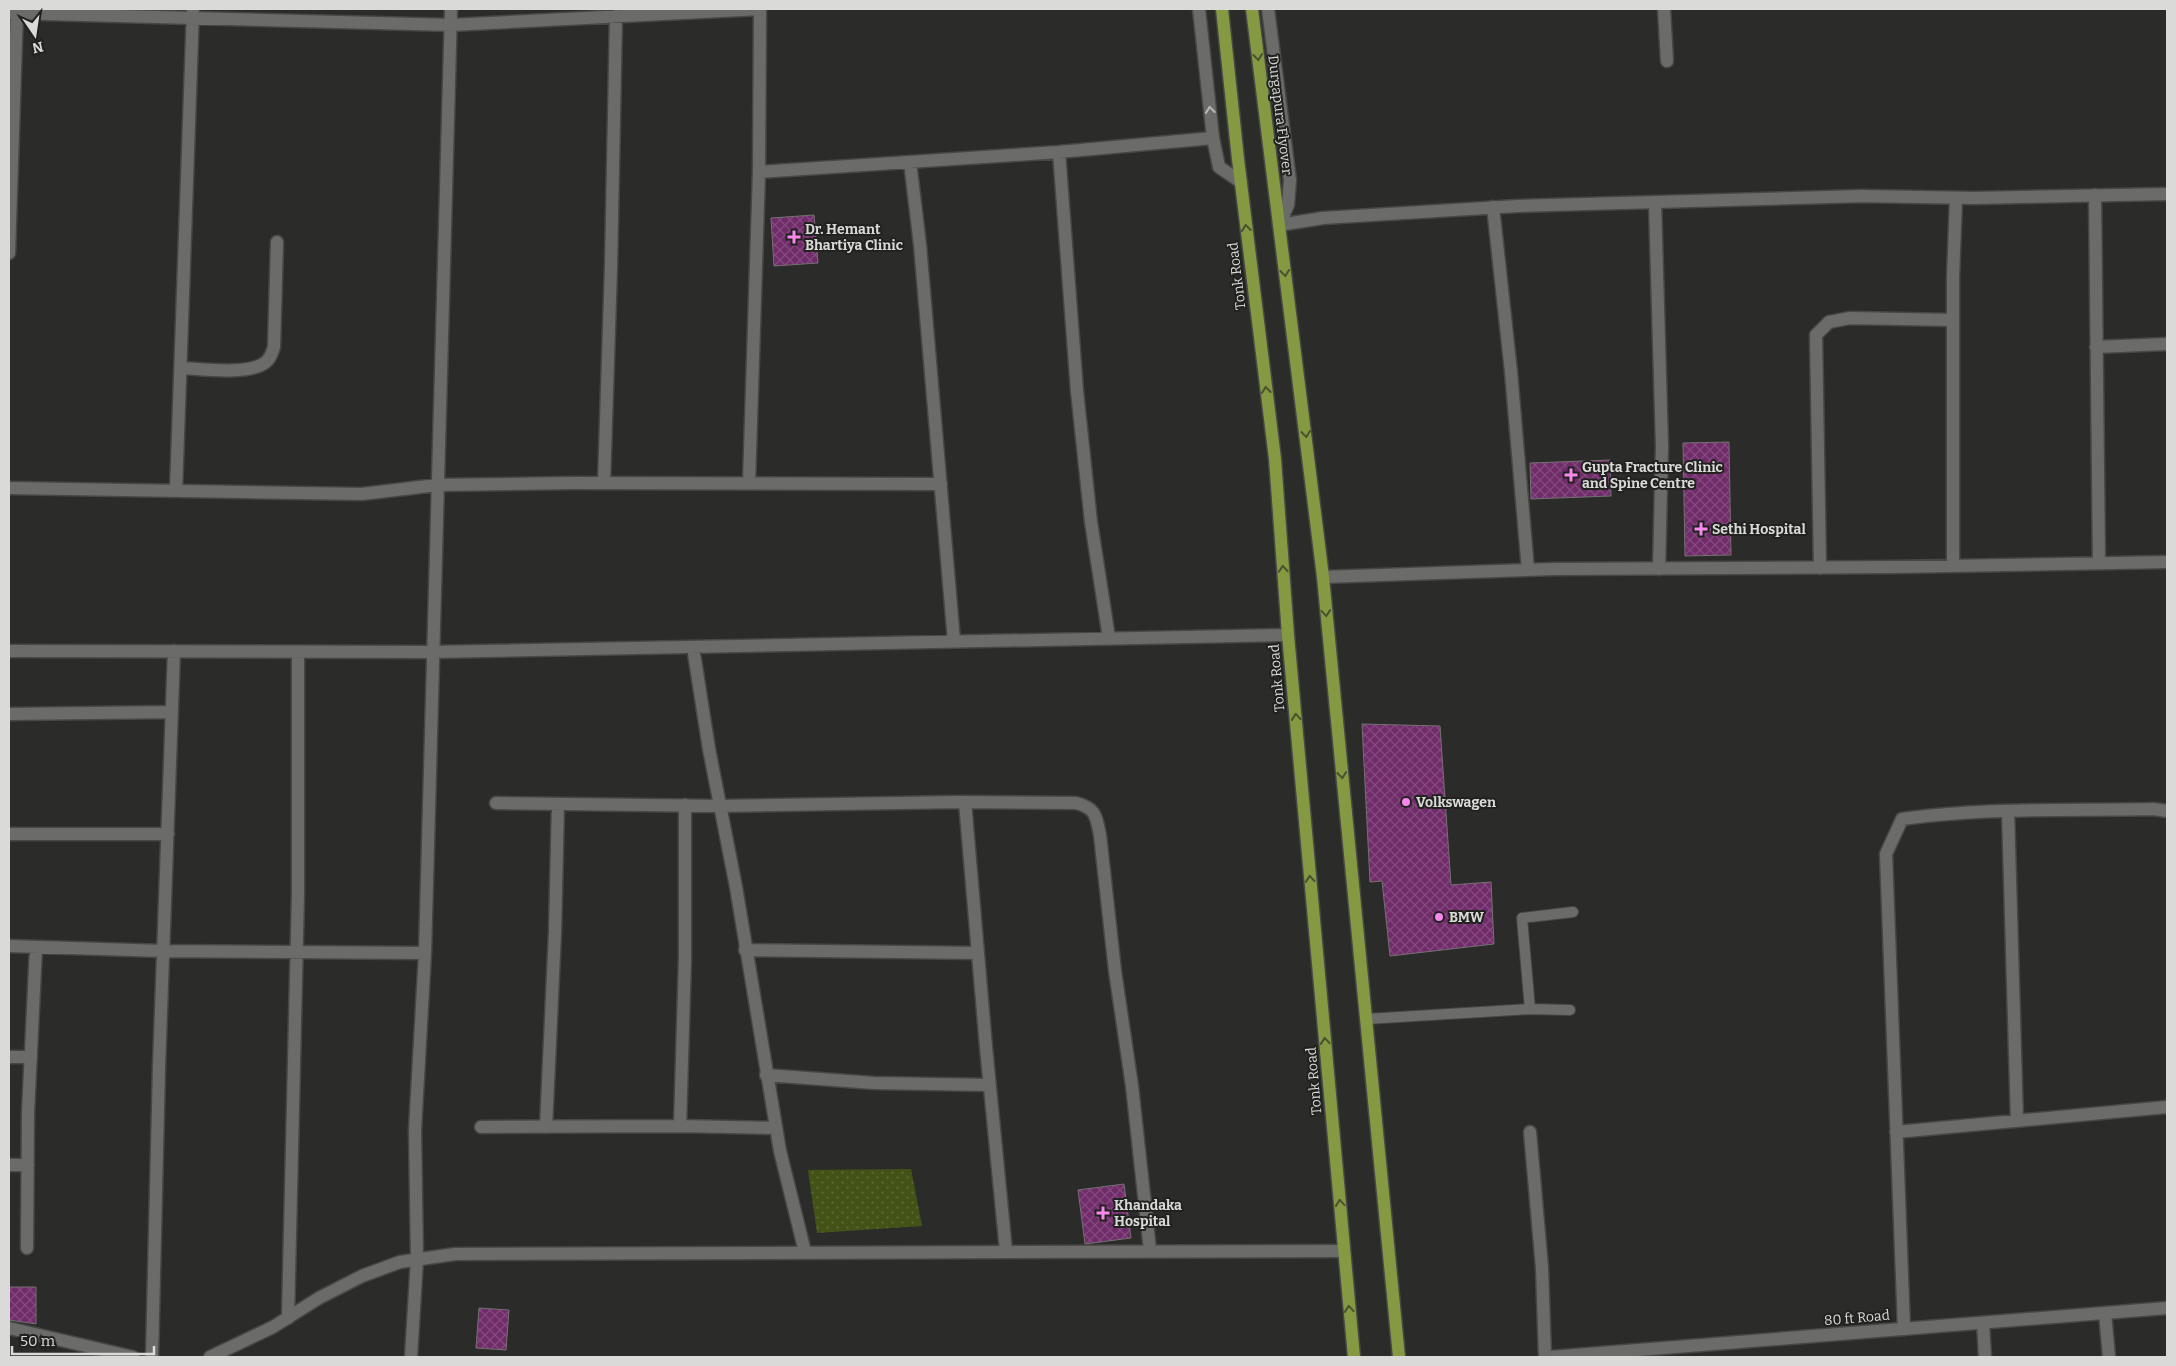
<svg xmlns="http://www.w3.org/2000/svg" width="2176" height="1366" viewBox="0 0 2176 1366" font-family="Bitter,serif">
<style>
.park{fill:url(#park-dots)}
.building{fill:url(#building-cross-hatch);stroke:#747173}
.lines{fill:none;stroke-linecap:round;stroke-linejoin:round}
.lane-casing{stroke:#474846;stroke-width:12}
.street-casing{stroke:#474846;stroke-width:15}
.secondary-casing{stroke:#474846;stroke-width:15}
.primary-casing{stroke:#474846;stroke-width:15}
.lane{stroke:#6b6b69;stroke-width:10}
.street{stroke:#6b6b69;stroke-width:12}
.secondary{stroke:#6b6b69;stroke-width:12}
.primary{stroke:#859943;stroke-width:12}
.oneway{stroke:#49522e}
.oneway2{stroke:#b9b9b7}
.poi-dot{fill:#f888eb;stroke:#212220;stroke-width:2}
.labels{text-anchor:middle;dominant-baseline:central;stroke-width:4;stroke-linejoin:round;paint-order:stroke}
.street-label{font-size:14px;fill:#dadbd9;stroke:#212220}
.poi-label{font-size:14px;font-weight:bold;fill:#dadbd9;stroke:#212220;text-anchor:start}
</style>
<defs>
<pattern id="park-dots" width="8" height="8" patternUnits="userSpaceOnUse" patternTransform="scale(1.25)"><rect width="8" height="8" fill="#435217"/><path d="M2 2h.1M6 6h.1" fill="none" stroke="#5e6a38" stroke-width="1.8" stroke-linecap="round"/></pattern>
<pattern id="building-cross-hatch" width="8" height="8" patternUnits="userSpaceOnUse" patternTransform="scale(1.25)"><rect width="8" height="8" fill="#702b69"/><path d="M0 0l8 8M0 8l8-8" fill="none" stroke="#84497e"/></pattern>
</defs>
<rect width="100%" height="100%" fill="#2b2c29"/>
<path class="park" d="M911 1169 922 1226 817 1233 808 1170Z"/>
<path class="building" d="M814 215 818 263 774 266 771 218Z
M1729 442 1731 555 1685 556 1683 443Z
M1610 460 1611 496 1531 499 1530 463Z
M1362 724 1440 726 1451 885 1491 882 1494 944 1390 956 1382 881 1370 882Z
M1124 1184 1131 1238 1085 1244 1078 1190Z
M9 1287H36V1324L9 1320Z
M479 1308 509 1310 506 1350 476 1348Z"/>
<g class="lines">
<defs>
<path id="lane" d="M1530 1009 1570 1010
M1366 1019 1530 1009 1522 918 1573 912"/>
<path id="street" d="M1664 9 1667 61
M9 13 451 25 760 9
M1059 152 1077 391 1091 522 1109 638
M910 162 920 245 954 641
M759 172 1059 152 1213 138
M2095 195 2099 563
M1655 203 1662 446 1659 569
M1493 207 1511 372 1528 570
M9 253 17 9
M2096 347 2167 344
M181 368C202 369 252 376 267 361 271 357 272 352 274 347L277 242
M604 483 611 267 616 16
M749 483 759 172 760 9
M9 488 362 494 437 485 571 483 941 484
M176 491 193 9
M1953 566V278L1956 198
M1820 568 1816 335 1829 322 1850 318 1953 320
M1323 577 1555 569 1893 567 2167 562
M693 647 709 749 736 887 780 1151 805 1252
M9 651 432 652 1288 635
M9 714 172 712
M965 802 986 1047 1006 1251
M496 803 720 806 958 802 1076 803C1096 808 1096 816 1100 835L1115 971 1132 1086 1150 1250
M2008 811 2017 1121
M9 834H168
M9 946 163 951 425 953
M745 950 978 953
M9 1057H31
M766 1075 874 1083 989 1085
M680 1126 685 958V805
M481 1127 680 1126 776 1128
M546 1127 555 932 558 804
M1530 1132 1542 1268 1545 1357
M1896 1132 2167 1107
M9 1165H28
M27 1248 28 1113 36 947
M2105 1313 2109 1357
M288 1318 298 893V652
M1983 1323 1985 1357
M9 1328 133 1357
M1904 1329 1886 854 1902 819C1985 807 2069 811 2153 809L2167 811
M152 1357 159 1067 174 651
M411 1357 417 1259 415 1130 425 953 451 9"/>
<path id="secondary" d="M1199 9 1213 138 1219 167 1241 182
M1268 9 1290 180 1288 205 1279 225
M1279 225 1323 218 1518 206 1862 196 1974 198 2167 194
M210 1357 273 1327 319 1298 362 1276 400 1262 455 1254 1344 1251
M1550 1357 2167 1308"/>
<path id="primary" d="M1222 9 1238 159 1275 459 1288 635 1354 1357
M1252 9 1323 577 1399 1357"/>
</defs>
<use href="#lane" class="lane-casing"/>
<use href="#street" class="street-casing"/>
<use href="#secondary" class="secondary-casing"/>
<use href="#primary" class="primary-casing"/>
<use href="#lane" class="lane"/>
<use href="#street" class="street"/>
<use href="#secondary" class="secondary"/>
<use href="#primary" class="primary"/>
</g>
<defs><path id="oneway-chevron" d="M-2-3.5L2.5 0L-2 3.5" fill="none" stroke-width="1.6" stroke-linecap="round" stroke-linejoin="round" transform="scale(1.25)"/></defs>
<g class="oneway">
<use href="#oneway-chevron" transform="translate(1258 57) rotate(83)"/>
<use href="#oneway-chevron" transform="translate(1246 228) rotate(-97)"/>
<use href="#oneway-chevron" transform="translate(1285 273) rotate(83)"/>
<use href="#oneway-chevron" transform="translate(1266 390) rotate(-97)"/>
<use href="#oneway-chevron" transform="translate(1306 434) rotate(83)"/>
<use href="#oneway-chevron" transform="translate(1283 569) rotate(-94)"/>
<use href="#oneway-chevron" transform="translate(1326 613) rotate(85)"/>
<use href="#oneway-chevron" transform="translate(1296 717) rotate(-95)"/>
<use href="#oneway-chevron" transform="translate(1342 775) rotate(84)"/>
<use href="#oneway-chevron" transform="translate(1310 879) rotate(-95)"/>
<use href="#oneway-chevron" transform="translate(1325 1041) rotate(-95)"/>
<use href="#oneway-chevron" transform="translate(1340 1203) rotate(-95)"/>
<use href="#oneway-chevron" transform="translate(1349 1309) rotate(-95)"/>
</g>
<use class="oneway2" href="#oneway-chevron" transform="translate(1210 110) rotate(-96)"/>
<g class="poi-dot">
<path d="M791.5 229.5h5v5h5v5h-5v5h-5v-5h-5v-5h5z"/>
<path d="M1568.5 467.5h5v5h5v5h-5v5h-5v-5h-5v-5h5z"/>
<path d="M1698.5 521.5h5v5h5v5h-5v5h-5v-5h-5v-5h5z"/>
<circle cx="1406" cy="802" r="5"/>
<circle cx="1439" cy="917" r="5"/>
<path d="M1100.5 1205.5h5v5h5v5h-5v5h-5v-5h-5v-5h5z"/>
</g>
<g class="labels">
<g class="street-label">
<text transform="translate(1280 115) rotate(83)">Durgapura Flyover</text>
<text transform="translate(1237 276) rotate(-97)">Tonk Road</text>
<text transform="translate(1277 678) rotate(-95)">Tonk Road</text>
<text transform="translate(1314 1081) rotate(-95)">Tonk Road</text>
<text transform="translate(1857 1318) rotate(-5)">80 ft Road</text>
</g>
<g class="poi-label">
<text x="805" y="229">Dr. Hemant<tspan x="805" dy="16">Bhartiya Clinic</tspan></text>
<text x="1582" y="467">Gupta Fracture Clinic<tspan x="1582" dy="16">and Spine Centre</tspan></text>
<text x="1712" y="529">Sethi Hospital</text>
<text x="1416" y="802">Volkswagen</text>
<text x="1449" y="917">BMW</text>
<text x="1114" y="1205">Khandaka<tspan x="1114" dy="16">Hospital</tspan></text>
</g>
</g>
<rect width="2176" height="1366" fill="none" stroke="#dadbd9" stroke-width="20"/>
<g transform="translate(35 35) rotate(167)" stroke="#212220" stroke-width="4" paint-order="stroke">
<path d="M0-4L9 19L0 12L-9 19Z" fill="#dadbd9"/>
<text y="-8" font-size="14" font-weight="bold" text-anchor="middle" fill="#dadbd9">N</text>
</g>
<path d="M12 1346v8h142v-8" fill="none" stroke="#dadbd9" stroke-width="2.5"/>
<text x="20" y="1346" font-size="15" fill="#dadbd9" stroke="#212220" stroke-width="4" paint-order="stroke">50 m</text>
</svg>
